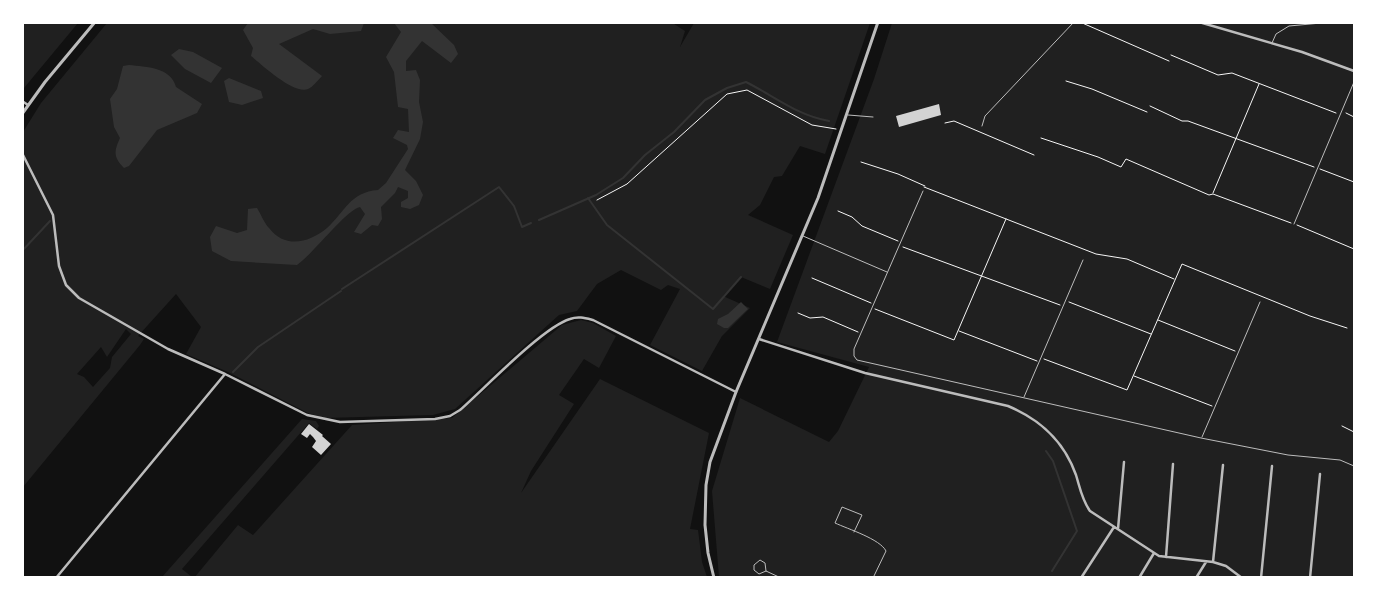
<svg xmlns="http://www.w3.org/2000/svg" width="1377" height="600" viewBox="0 0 1377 600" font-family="'Alegreya Sans',sans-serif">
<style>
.green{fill:#202020;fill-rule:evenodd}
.water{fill:#333}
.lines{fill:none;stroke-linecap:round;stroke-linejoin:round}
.stream{stroke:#333;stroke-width:2}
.building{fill:#d3d3d3}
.path{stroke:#f5f5f5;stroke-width:1}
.service{stroke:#bcbcbc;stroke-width:1}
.minor{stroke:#bcbcbc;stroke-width:2.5}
.tertiary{stroke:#bcbcbc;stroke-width:3}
</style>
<rect width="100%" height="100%" fill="#111"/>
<path class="green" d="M671 22 685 31 680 47 694 23H870L825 154 800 146 782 176 774 177 760 205 748 215 793 235 770 289 741 277 723 296 750 308 722 336 702 371 650 345 680 289 668 285 661 290 621 270 597 284 577 311 559 315 455 409 433 415 324 418 308 413 228 372 186 354 201 327 176 294 138 336 144 339 140 345 23 487V132L41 103 107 23ZM126 329 131 334 112 357 110 368 93 387 84 377 77 374 101 347 107 357Z
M22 23H78L24 88 22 87Z
M892 23H1354V577H719L712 491 740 398 829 442 838 431 869 367 777 342 874 79Z
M581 320 593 323 616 336 599 368 584 359 559 395 574 404 531 471 521 493 600 379 709 433 690 529 698 530 702 562 707 577 194 578 238 525 253 535 352 425 452 418 562 325Z
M302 419 316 421 319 426 317 429 309 423 182 569 192 577H162Z"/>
<path class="water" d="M328 22 340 24 364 23 361 31 330 34 313 29 279 44 322 76C318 80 313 87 308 89 294 95 261 64 251 56L253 48 243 30 248 23Z
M394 23H431L454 45 458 54 451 63 422 41 406 61V71L416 70 420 80 419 102 423 122 420 139 405 170 416 181 423 195 419 205 410 209 401 207V202L408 198V191L398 187 395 193 381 207 382 219 378 226 372 225 361 234 354 232 365 214 360 207C346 210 314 253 297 265L231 261 212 251 210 237 216 226 237 233 247 230 248 209 257 208C261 214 264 223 269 228 285 249 309 243 327 228 345 212 350 192 378 190L386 183 408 149 407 145 393 138 398 130 409 132 408 109 398 107 394 72 386 57 401 32Z
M179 49 193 52 222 68 211 83 185 69 171 55Z
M129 65C146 67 171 67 176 87L202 104 197 113 157 130 129 166 124 168C113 157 114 151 120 138L114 127 110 99 117 89 123 66Z
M229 78 261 91 263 98 242 105 229 102 224 81Z
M741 302 748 309 728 328H724L717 324 718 319 728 314Z"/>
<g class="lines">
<path class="stream" d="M588 198 607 225 713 309 741 277
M539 220 596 195 623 178 645 155 674 132 705 100 727 88 746 82C774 96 798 116 829 121
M22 251 50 221
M342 289 499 187 514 206 522 227 531 223
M233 372 258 347 341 291
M1046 451 1053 461 1077 531 1052 571"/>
</g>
<path class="building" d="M939 104 941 115 899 127 896 116Z
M309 424 323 435 322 436 331 444 321 455 312 447 316 441 313 437 310 434 307 438 301 434Z"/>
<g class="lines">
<path class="path" d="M1080 22 1169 61
M1171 55 1218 75 1232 73 1336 113
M1066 81 1092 89 1147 112
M1150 106 1182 121H1188L1314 167
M1346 113 1354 117
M945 123 954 121 1034 155
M1041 138 1098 157 1121 167 1126 159 1209 195 1213 194 1291 223
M861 162 898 174 925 186
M1320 169 1354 182
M924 187 1096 254 1127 259 1174 279
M1213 193 1259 84
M597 200 627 184 727 94 747 90 812 125 836 129
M838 211 852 217 862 226 898 241
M1297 225 1354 249
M903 247 1060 305
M812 278 871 303
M1069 302 1151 334
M875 309 954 340 1006 219
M798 313 810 318 823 317 858 332
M1158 320 1235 351
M959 331 1037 361
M1044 359 1127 390 1182 264 1310 316 1347 328
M1134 376 1212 406
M1342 426 1354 432"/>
<path class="service" d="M1272 43 1276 34 1289 26 1332 22
M848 115 873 117
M982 126 985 116 1074 22
M923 191 854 349V356L857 360 1201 438 1288 455 1340 460 1354 466
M1294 224 1354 82
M803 236 887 272
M1024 397 1083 260
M1202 437 1260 302
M854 532 862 515 842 507 835 523C848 529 880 539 886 551L873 578
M766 571 765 563 760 560 754 565V570L759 574 766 571 781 578"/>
<path class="minor" d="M1199 22 1302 52 1354 71
M22 101 28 105
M22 153 53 215 59 266 66 285 79 298 168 349 225 374 307 415 340 422 435 419 450 416 460 410C484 389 543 327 570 319 578 316 585 318 593 320L736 392
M759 339 865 373 1008 406C1041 420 1064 441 1076 475 1080 488 1082 500 1090 511L1159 556 1213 562 1226 566 1242 578
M1118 529 1124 462
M1166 557 1173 464
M1213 562 1223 465
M56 578 225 374
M1081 578 1114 527
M1139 578 1154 553
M1196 578 1206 562
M1261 578 1272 466
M1310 578 1320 474"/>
<path class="tertiary" d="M22 114 45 82 95 22
M714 578 708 553 705 525 706 485 710 462 736 392 818 198 878 22"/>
</g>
<rect width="1377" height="600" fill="none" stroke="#ffffff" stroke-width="48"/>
</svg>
